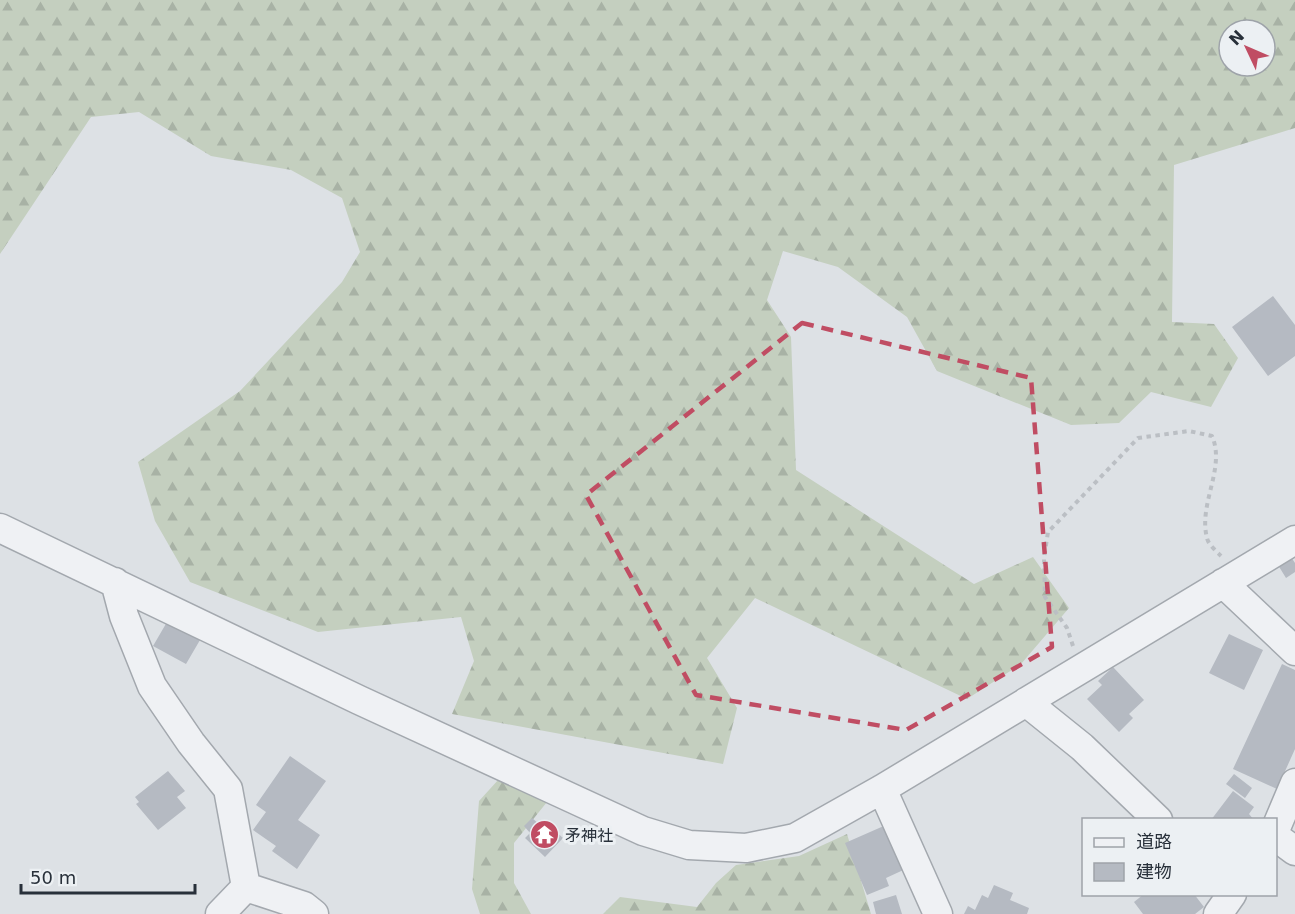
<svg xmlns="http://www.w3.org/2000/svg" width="1295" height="914" viewBox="0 0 1295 914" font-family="'DejaVu Sans','Noto Sans JP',sans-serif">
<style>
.forest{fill:url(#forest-firs);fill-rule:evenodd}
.building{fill:#b5bac2}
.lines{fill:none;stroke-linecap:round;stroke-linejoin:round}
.minor-casing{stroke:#a3a8ae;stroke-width:31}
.path{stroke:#bbbfc4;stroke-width:4;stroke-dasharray:4.5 4.5;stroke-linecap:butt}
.minor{stroke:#eff1f4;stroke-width:28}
.marked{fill:none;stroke:#c04d63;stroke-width:4.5;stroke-dasharray:12 8;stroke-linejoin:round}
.labels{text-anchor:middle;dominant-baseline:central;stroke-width:6;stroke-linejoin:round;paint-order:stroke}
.poi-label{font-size:16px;fill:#28303a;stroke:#ecf0f3;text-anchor:start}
</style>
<defs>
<pattern id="forest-firs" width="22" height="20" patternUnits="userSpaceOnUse" patternTransform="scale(1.5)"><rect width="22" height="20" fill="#c4cfbf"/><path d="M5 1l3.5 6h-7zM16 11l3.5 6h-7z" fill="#a8b2a5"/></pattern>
</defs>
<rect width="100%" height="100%" fill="#dde1e5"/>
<path class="forest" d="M0 0H1295V128L1174 165 1172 322 1214 324 1238 358 1211 407 1151 392 1119 423 1071 425 937 371 907 317 838 267 783 251 767 300 791 337 796 470 974 584 1033 557 1069 608 1021 664 967 699 755 598 707 658 737 708 723 764 452 714 474 661 461 617 318 632 190 582 155 521 138 462 240 391 342 282 360 252 342 198 291 170 211 156 139 112 91 117 0 254ZM1229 30H1265V66H1229Z
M499 779 547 802 514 843V883L531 914H480L472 889 479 801Z
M847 834 871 914H603L620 897 697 907 716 883 736 865 799 856Z"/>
<path class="building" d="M1273 296 1295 325V356L1268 376 1232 327Z
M1291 557 1295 563V572L1286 578 1278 565Z
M167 622 200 640 186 664 153 646Z
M1229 634 1263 650 1244 690 1209 673Z
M1282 664 1295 670V749L1277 789 1233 769Z
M1113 667 1144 700 1129 714 1133 718 1119 732 1087 699 1102 685 1098 681Z
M290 756 326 781 298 820 320 835 297 869 272 851 276 846 253 830 266 812 256 805Z
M168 771 185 791 177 797 186 808 158 830 136 804 139 802 135 797Z
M1234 774 1252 788 1245 798 1226 784Z
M1233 791 1254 807 1249 814 1254 820H1211Z
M532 818 539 824 543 820 563 838 545 857 525 838 530 833 524 826Z
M886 825 912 866 886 878 889 886 867 895 845 843Z
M994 885 1013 893 1010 900 1029 908 1027 914H964L968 906 975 910 982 895 988 898Z
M1144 894H1194L1204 907 1195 914H1143L1134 902Z
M896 895 902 914H876L873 902Z"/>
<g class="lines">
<defs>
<path id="minor" d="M0 528 359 700 643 831 689 845 746 848 795 838 882 789 1295 540
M115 582 124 616 152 686 191 743 228 789 246 887 220 914
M1223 583 1295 651
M1026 702 1082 747 1158 820
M882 789 938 914
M1276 828 1295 783
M1276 837 1295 851
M246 887 304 906 314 914
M1218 914 1232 894"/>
</defs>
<use href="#minor" class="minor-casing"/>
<path class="path" d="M1073 646 1067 628 1045 597 1044 558 1048 532 1138 438 1189 431 1212 436C1226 468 1198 504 1207 538 1208 544 1216 551 1221 556"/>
<use href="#minor" class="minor"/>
</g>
<path class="marked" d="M802 323 1031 378 1052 647 906 730 696 695 586 495Z"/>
<defs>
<symbol id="temple-disc" viewBox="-11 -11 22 22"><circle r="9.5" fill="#c04d63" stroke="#ecf0f3"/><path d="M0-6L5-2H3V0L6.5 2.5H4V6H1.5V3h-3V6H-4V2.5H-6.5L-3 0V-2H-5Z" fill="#fff"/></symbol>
</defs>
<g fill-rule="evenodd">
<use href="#temple-disc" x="528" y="818" width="33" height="33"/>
</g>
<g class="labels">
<g class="poi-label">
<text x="565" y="835">矛神社</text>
</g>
</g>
<rect x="1082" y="818" width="195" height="78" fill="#ecf0f3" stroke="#9ea3a9" stroke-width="1.5"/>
<rect x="1094" y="838" width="30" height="9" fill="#eff1f4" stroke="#9ea3a9" stroke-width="1.5"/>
<text x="1136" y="848" font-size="18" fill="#28303a">道路</text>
<rect x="1094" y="863" width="30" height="18" fill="#b5bac2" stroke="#9ea3a9" stroke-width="1.5"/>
<text x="1136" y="878" font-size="18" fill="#28303a">建物</text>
<g transform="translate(1247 48) rotate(314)"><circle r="28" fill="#ecf0f3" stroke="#9ea3a9" stroke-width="1.5"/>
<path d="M0-4.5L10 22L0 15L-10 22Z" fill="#c04d63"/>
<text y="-9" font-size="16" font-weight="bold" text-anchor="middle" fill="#28303a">N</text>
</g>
<path d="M21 884v9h174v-9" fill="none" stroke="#28303a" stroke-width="3"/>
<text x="30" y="884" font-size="18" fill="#28303a" stroke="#ecf0f3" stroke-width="4.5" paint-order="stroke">50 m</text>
</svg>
